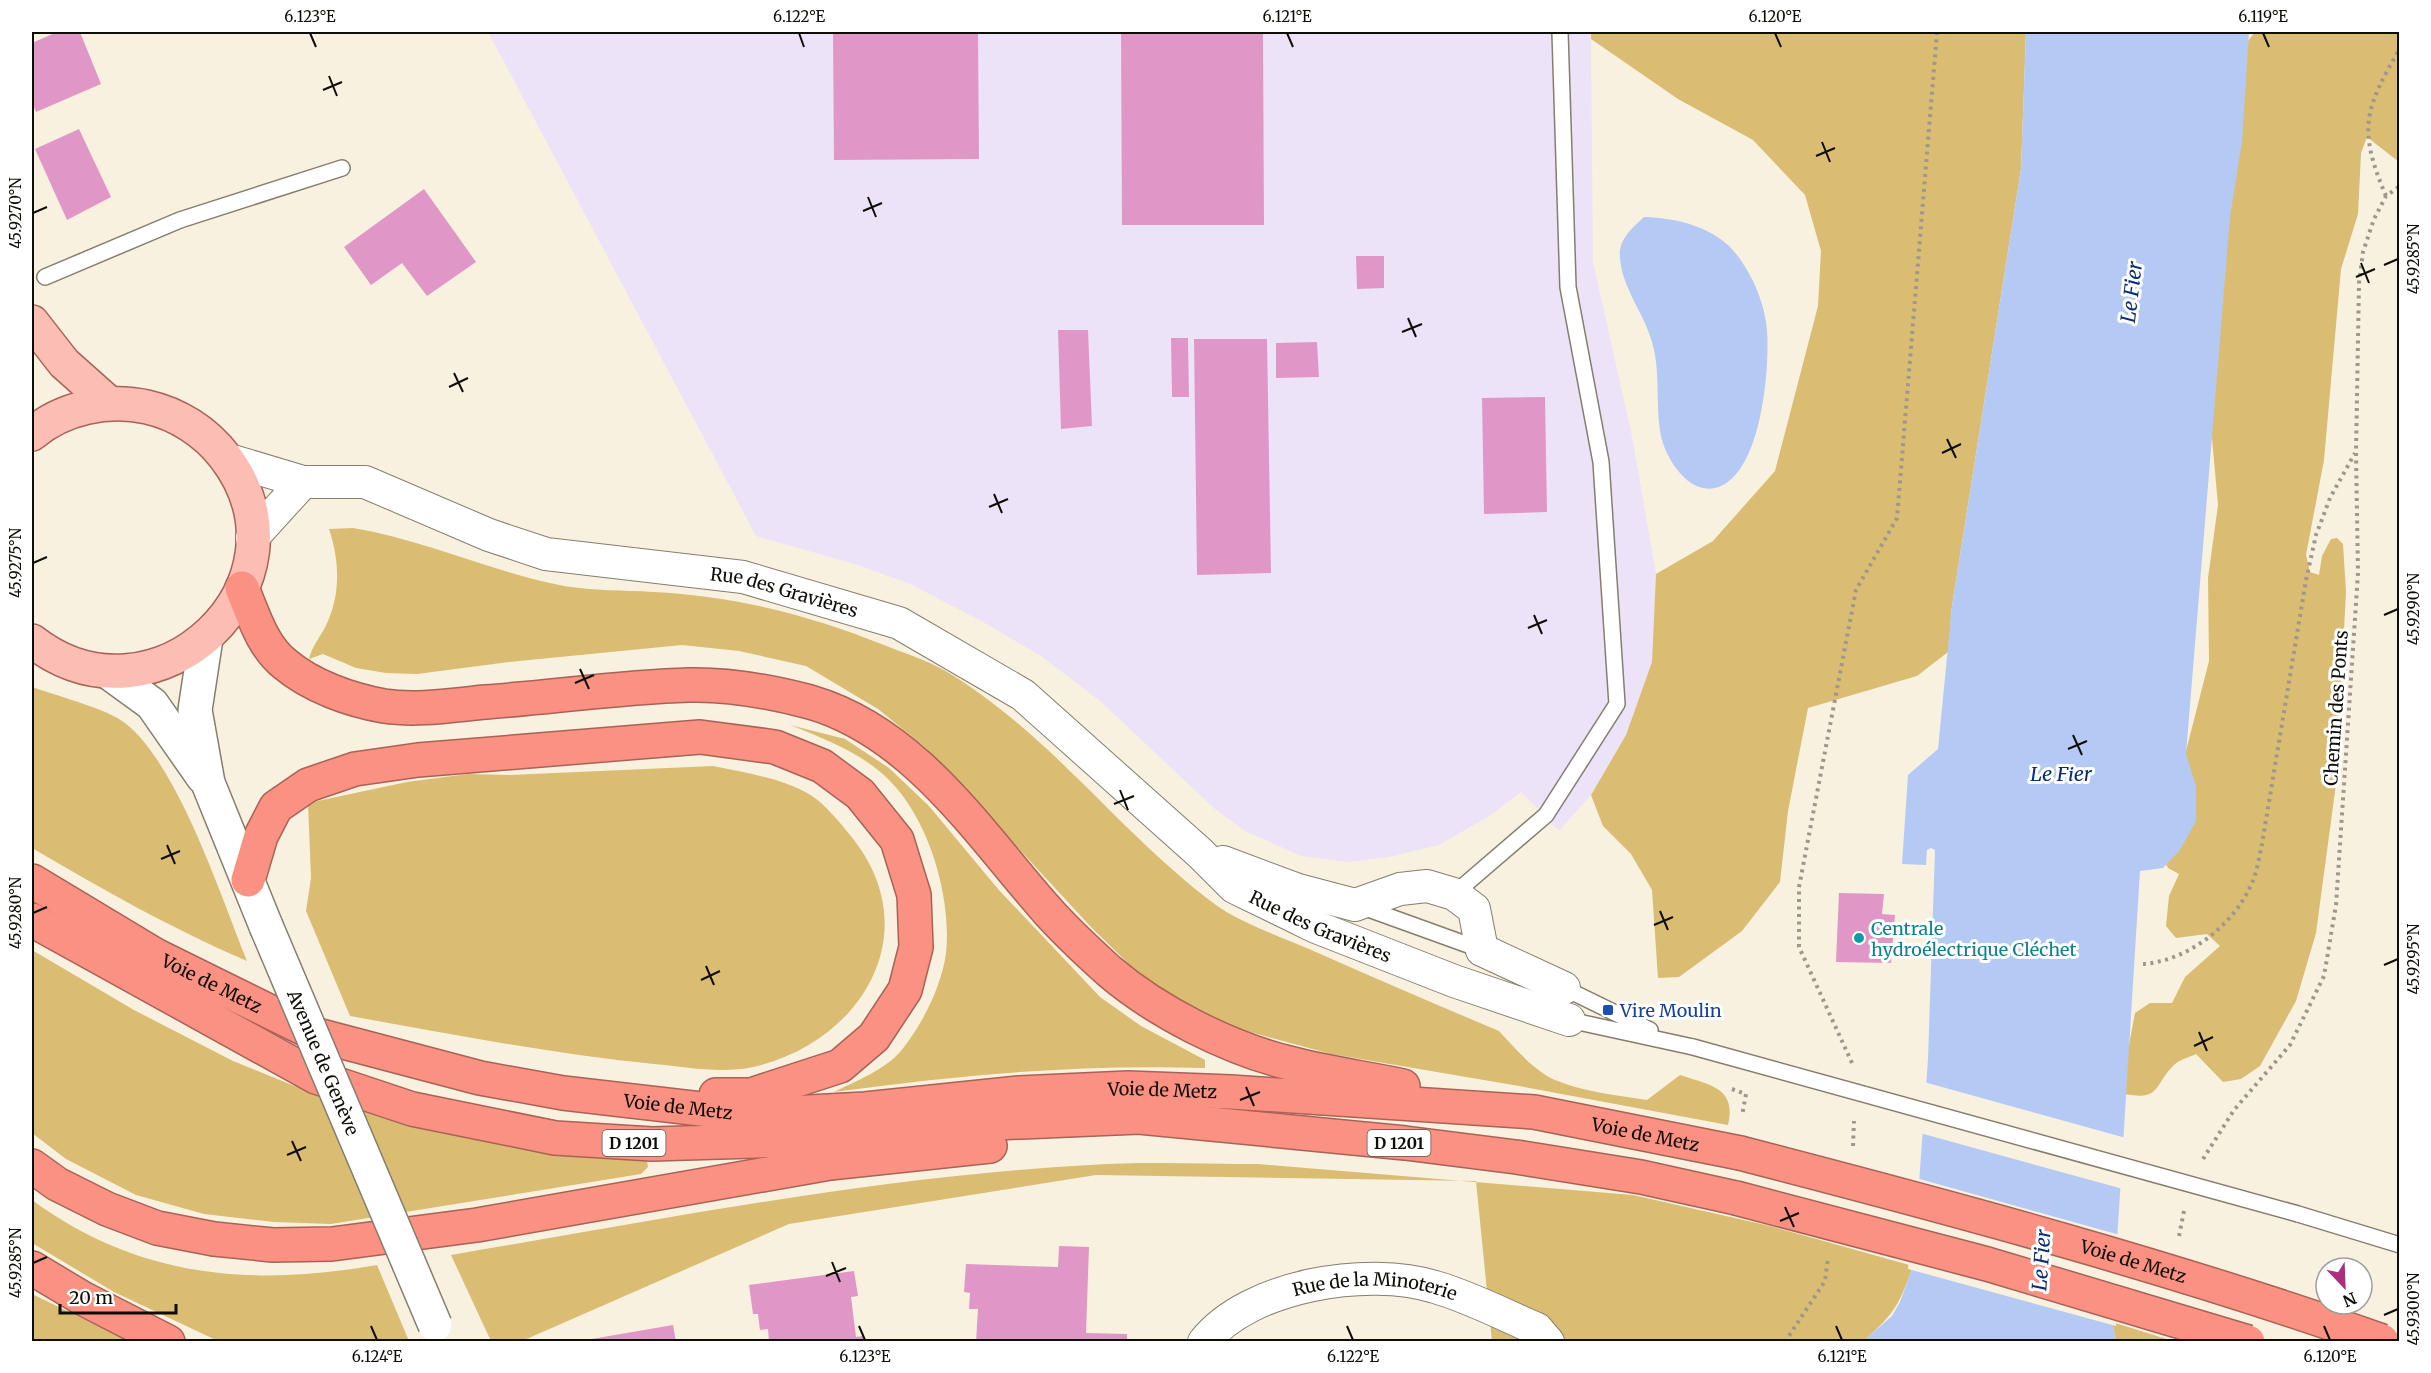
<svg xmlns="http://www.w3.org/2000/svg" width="2431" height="1373" viewBox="0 0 2431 1373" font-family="Merriweather,serif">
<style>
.industrial{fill:#ece3f8}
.green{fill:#dabc73}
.water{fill:#b4caf4}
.pier{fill:#f8f1e0}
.building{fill:#e097c7}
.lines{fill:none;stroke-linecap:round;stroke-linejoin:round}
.lane-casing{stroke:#857e6f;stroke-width:18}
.street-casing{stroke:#857e6f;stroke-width:34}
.secondary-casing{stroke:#857e6f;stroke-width:36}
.primary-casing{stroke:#a86357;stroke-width:36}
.highway-casing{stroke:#a86357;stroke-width:36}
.path{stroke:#9d988c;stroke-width:4;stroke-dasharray:3 4.5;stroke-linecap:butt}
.lane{stroke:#fff;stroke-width:15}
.street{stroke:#fff;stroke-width:32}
.secondary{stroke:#fff;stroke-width:33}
.primary{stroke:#fcbdb4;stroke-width:33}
.highway{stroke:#fa9182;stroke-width:33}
.lane-bridge-casing{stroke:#857e6f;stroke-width:18;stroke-linecap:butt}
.secondary-bridge-casing{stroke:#857e6f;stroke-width:36;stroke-linecap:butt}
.highway-bridge-casing{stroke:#a86357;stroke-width:36;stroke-linecap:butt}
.lane-bridge{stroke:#fff;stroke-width:15}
.secondary-bridge{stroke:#fff;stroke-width:33}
.highway-bridge{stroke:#fa9182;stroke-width:33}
.ticks{fill:none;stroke:#0f0d08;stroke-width:2}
.culture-dot{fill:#0f9aa8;stroke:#fff;stroke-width:2}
.transit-dot{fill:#1a4fb4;stroke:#fff;stroke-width:2}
.labels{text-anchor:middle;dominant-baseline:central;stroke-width:6;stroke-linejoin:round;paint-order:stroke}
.shield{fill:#fff;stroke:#575652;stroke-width:1.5}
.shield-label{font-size:16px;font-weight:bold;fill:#0f0d08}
.street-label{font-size:18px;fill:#0f0d08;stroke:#fff}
.culture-label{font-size:18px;fill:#0d838f;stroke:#fff;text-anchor:start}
.transit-label{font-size:18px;fill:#164399;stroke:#fff;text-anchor:start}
.water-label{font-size:20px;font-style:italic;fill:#092c78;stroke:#fff}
.neatline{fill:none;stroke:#0f0d08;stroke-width:2}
.ticks-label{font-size:15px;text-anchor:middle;fill:#0f0d08}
</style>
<rect width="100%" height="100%" fill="#f8f1e0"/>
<path class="industrial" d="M488 32H1591L1593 262 1632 436 1656 574 1652 662 1626 735 1591 795 1559 831 1521 792 1488 817 1439 845 1389 857 1348 862 1301 856 1245 831 1215 809 1100 701 1041 656 983 622 910 584 858 565 756 536Z"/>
<path class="green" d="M1591 32H2026L2021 169 1952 606 1948 652 1917 676 1808 708 1788 811 1780 882 1742 931 1679 977 1658 978 1652 890 1631 854 1603 826 1591 795 1626 735 1652 662 1656 574 1713 541 1775 471 1818 306 1821 251 1805 195 1753 140 1678 99 1591 39Z
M2264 32H2399V162L2367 137 2361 153 2358 214 2341 269 2324 460 2306 555 2310 572 2319 575 2322 556 2331 539 2337 538 2343 544 2346 592 2336 784 2316 933 2296 1001 2260 1066 2241 1079 2223 1082 2196 1054C2190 1057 2179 1060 2174 1065 2152 1087 2162 1102 2120 1093L2135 1013 2150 1003H2172L2185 977 2220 946 2207 934 2176 938 2166 926 2169 896 2179 874 2168 868 2160 853 2209 661 2208 578 2218 505 2209 405 2233 61 2254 33Z
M353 528C425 540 492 572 564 586 594 591 623 590 653 592 734 596 810 615 884 645 904 653 926 660 944 670 1050 733 1119 833 1216 905 1241 923 1281 937 1309 949 1372 977 1435 1004 1499 1031 1515 1048 1533 1070 1555 1080 1583 1092 1617 1095 1647 1100L1680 1075C1709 1085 1737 1087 1728 1125L1519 1086 1331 1054 1202 1019 1145 980 1090 926 926 748 878 709 806 666 739 651 682 645 509 662 417 674 386 673 356 668 323 654 309 659C312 645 323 634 328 621 341 591 339 559 329 529Z
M32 687C54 695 108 709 125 723 178 764 221 897 247 961 172 929 102 889 32 848Z
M790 725 845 739 889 768 929 806 998 889 1100 997 1141 1026 1205 1060V1068C1077 1064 961 1075 834 1092 856 1081 884 1070 900 1052 921 1027 942 986 946 953 952 898 929 819 889 780 862 753 825 739 790 725Z
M713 766C746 773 783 778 812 796 826 805 840 823 850 835 929 930 863 1042 753 1067 721 1074 686 1067 654 1064 552 1054 451 1034 350 1016L306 911 311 878 308 803 407 782 468 774 510 775Z
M32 950 134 1010 233 1061 297 1087 500 1144 647 1160 648 1167 641 1174 331 1224 274 1222 204 1214 136 1195 66 1159 32 1133Z
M1258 1164 1633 1195 1770 1226 1913 1266C1900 1302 1896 1312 1867 1338V1341H1492L1476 1181 1096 1175 789 1224 522 1341 494 1342 490 1339 451 1255C663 1219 875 1177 1090 1165 1145 1161 1202 1164 1258 1164Z
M32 1200C138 1278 251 1287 377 1265L409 1341H218L114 1292 32 1243Z
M32 1294 129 1341H32Z
M2112 1322 2173 1341H2116Z"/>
<path class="water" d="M2026 32H2249L2242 142 2230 217 2186 754 2196 786V821L2180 850 2163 868 2140 871 2112 1322 2116 1341 1867 1342V1338L1892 1316 1900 1302 1913 1266 1928 1059 1935 850 1931 848 1927 850 1926 865 1902 864 1908 775 1938 749 1952 606 2021 169Z
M1644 217C1677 218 1716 227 1737 255 1753 276 1765 304 1767 330 1770 369 1761 478 1715 488 1688 494 1666 459 1661 436 1655 405 1661 372 1652 342 1644 313 1622 288 1620 258 1618 240 1632 228 1644 217Z"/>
<path class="pier" d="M1924 1082 2126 1138 2123 1189 1920 1133Z
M1916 1178 2120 1235 2116 1326 1908 1269Z"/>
<path class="building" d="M57 32H80L101 84 36 112 32 102V43Z
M833 32H978L979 159 834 160Z
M1121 32H1263L1264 225H1122Z
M79 129 111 197 67 220 35 149Z
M424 189 476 262 427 296 402 263 371 285 344 247Z
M1356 256H1384V288L1357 289Z
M1058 330H1088L1092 426 1061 429Z
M1171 338H1188L1189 397H1172Z
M1194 339H1267L1271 573 1197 575Z
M1317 342 1319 377 1276 378V343Z
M1545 397 1547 512 1484 514 1482 398Z
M1839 893 1884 894 1882 914 1895 915 1891 963 1836 962Z
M1059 1246 1089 1247 1086 1333 1127 1334V1342H976L978 1309H969L970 1293 964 1292 966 1264 1058 1267Z
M854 1271 858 1296 851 1297 856 1337 863 1336 864 1342H769L768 1329 760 1330 758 1314H753L749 1285Z
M673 1325 676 1342H586V1340Z"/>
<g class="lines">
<defs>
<path id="lane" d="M45 277 180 220 342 168
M1454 894 1546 815 1617 704 1601 462 1568 287 1560 32
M1360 906 1482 950
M1564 988 1650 1030
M1569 1020 1693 1047
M2298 1214 2400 1245"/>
<g id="street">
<path id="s1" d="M226 459 303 482H365L489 535 546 554 743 577 899 623 1023 695 1200 853 1234 887 1316 927 1454 981 1569 1020"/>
<path d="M252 538 303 482"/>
<path d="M1223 862 1298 890 1355 905 1400 889 1427 886 1454 894 1474 909 1482 950"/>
<path d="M1482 950 1564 988"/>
<path id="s2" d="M1204 1342C1249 1285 1368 1266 1435 1287 1470 1297 1504 1315 1537 1329L1548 1342"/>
</g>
<path id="secondary" d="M206 638 195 710 208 783 266 926
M108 672 152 704 203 777"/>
<path id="primary" d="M32 322 64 363 110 404
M32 434C62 408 108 398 147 407 178 414 206 432 225 457 320 582 156 738 32 641"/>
<g id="highway">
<path d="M242 588C253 614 262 646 285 664 311 686 350 700 384 706 417 711 453 705 486 702 553 697 621 687 689 685 728 684 772 692 810 702 914 732 978 832 1046 909 1065 931 1088 952 1109 971 1157 1012 1228 1048 1289 1063 1327 1073 1365 1078 1403 1086"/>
<path d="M248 880 261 836 276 807 308 785 355 769 418 760 700 737 775 747 822 766 860 794 897 840 914 895 916 947 905 990 874 1037 840 1066 751 1095H716"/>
<path id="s3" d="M32 881 155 955 317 1035 480 1078 563 1093 753 1115 865 1109 1019 1093 1128 1088 1231 1092 1534 1112 1740 1153"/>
<path d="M32 920 316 1077 412 1109 555 1138 652 1144 822 1139 996 1123 1139 1117 1405 1143 1516 1157 1641 1177 1736 1198"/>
<path d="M32 1166 57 1184 107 1209 157 1228 214 1239 273 1245 332 1244 477 1225 830 1163 990 1146"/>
<path d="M32 1268 82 1298 168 1342"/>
</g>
</defs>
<use href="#lane" class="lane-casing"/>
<use href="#street" class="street-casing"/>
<use href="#secondary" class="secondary-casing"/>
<use href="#primary" class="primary-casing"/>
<use href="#highway" class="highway-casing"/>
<path class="path" d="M2386 196C2357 128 2365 109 2400 48
M2143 964C2187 961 2233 926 2251 885 2257 873 2259 857 2262 844L2306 580 2316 535 2330 498 2355 453
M1852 1063 1799 947V887L1856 590 1897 518 1937 32
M1732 1089 1746 1094 1742 1116
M1853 1146 1854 1121
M2203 1159 2234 1110 2290 1045 2324 976 2336 905 2358 573 2356 453 2359 283 2363 252 2374 219 2386 196 2400 186
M2179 1236 2184 1211
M1785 1342 1825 1281 1828 1258"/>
<use href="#lane" class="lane"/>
<use href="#street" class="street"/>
<use href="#secondary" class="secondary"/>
<use href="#primary" class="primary"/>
<use href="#highway" class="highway"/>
<defs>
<path id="lane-bridge" d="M1693 1047 2298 1214"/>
<g id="secondary-bridge">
<path id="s4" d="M266 926 435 1325"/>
</g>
<g id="highway-bridge">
<path id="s5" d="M1740 1153C1956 1209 2172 1267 2382 1341"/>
<path d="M1736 1198 1987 1264 2248 1342"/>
</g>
</defs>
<use href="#lane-bridge" class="lane-bridge-casing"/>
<use href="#secondary-bridge" class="secondary-bridge-casing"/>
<use href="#highway-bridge" class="highway-bridge-casing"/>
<use href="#lane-bridge" class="lane-bridge"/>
<use href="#secondary-bridge" class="secondary-bridge"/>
<use href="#highway-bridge" class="highway-bridge"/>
</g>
<path class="ticks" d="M310 33 316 47M799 33 804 47M1287 33 1293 47M1775 33 1781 47M2263 33 2269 47M329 76 337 96M323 90 342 82M1822 142 1830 162M1816 156 1835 148M868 197 876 217M863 211 882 203M33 213 47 207M2361 263 2369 283M2384 265 2398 259M2356 277 2375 269M1408 318 1416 337M1402 332 1422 324M454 373 463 392M449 387 468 378M1947 439 1956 458M1942 453 1961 444M994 494 1002 513M989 507 1008 499M33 563 47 557M1534 615 1542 634M2384 615 2398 609M1528 628 1547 620M580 669 589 689M575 683 594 675M2073 735 2082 755M2068 749 2087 741M1120 790 1128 810M1114 804 1134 796M167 845 175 864M161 859 180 851M1660 911 1668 930M33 913 47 907M1654 925 1673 917M2384 965 2398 959M706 966 714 985M701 980 720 971M2199 1032 2207 1051M2194 1046 2213 1037M1246 1087 1254 1106M1240 1100 1260 1092M292 1141 301 1161M287 1155 306 1147M1785 1207 1794 1227M1780 1221 1799 1213M832 1262 840 1282M33 1263 47 1257M826 1276 846 1268M2384 1315 2398 1309M371 1326 377 1340M859 1326 865 1340M1347 1326 1353 1340M1836 1326 1842 1340M2324 1326 2330 1340"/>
<circle class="culture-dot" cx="1859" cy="938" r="6"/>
<rect class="transit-dot" x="1602" y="1004" width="12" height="12" rx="3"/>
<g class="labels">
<g class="shield">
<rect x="602.5" y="1130" width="63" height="26" rx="4.5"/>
<rect x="1367.5" y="1130" width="63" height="26" rx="4.5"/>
</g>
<g class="shield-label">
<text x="634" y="1143">D 1201</text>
<text x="1399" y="1143">D 1201</text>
</g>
<g class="street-label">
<text stroke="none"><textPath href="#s1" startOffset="579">Rue des Gravières</textPath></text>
<text transform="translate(2336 708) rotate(-86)">Chemin des Ponts</text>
<text stroke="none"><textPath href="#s1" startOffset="1222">Rue des Gravières</textPath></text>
<text stroke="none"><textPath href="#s3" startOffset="207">Voie de Metz</textPath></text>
<text stroke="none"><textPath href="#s4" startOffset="148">Avenue de Genève</textPath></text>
<text stroke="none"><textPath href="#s3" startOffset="1179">Voie de Metz</textPath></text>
<text stroke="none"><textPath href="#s3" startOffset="693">Voie de Metz</textPath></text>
<text stroke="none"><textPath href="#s3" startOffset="1665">Voie de Metz</textPath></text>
<text stroke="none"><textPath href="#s5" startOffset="408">Voie de Metz</textPath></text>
<text stroke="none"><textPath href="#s2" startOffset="188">Rue de la Minoterie</textPath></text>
</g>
<g class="culture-label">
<text x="1871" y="928">Centrale<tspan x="1871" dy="21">hydroélectrique Cléchet</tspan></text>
</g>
<g class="transit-label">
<text x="1620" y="1010">Vire Moulin</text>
</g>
<g class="water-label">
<text transform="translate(2131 292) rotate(-83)">Le Fier</text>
<text x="2061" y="773">Le Fier</text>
<text transform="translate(2041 1260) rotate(-86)">Le Fier</text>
</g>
</g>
<rect width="2431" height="1373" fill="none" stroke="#ffffff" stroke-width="66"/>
<g transform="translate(2344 1286) rotate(157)"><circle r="28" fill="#ffffff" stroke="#9f9e9c" stroke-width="1.5"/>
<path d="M0-4.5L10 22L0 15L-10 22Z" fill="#ab2e7f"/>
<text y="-9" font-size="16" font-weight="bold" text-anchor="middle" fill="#0f0d08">N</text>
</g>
<path d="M60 1304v9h116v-9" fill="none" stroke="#0f0d08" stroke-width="3"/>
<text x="69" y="1304" font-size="18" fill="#0f0d08" stroke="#ffffff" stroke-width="4.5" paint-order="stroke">20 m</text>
<rect x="33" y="33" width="2365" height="1307" class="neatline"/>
<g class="ticks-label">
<text x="310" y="22">6.123°E</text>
<text x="799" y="22">6.122°E</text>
<text x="1287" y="22">6.121°E</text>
<text x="1775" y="22">6.120°E</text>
<text x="2263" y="22">6.119°E</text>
<text transform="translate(16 213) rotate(-90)" y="5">45.9270°N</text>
<text transform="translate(2414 259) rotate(-90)" y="5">45.9285°N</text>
<text transform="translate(16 563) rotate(-90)" y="5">45.9275°N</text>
<text transform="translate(2414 609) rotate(-90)" y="5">45.9290°N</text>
<text transform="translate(16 913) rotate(-90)" y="5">45.9280°N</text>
<text transform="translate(2414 959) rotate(-90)" y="5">45.9295°N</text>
<text transform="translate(16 1263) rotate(-90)" y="5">45.9285°N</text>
<text transform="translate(2414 1309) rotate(-90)" y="5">45.9300°N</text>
<text x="377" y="1362">6.124°E</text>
<text x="865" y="1362">6.123°E</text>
<text x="1353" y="1362">6.122°E</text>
<text x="1842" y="1362">6.121°E</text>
<text x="2330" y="1362">6.120°E</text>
</g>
</svg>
